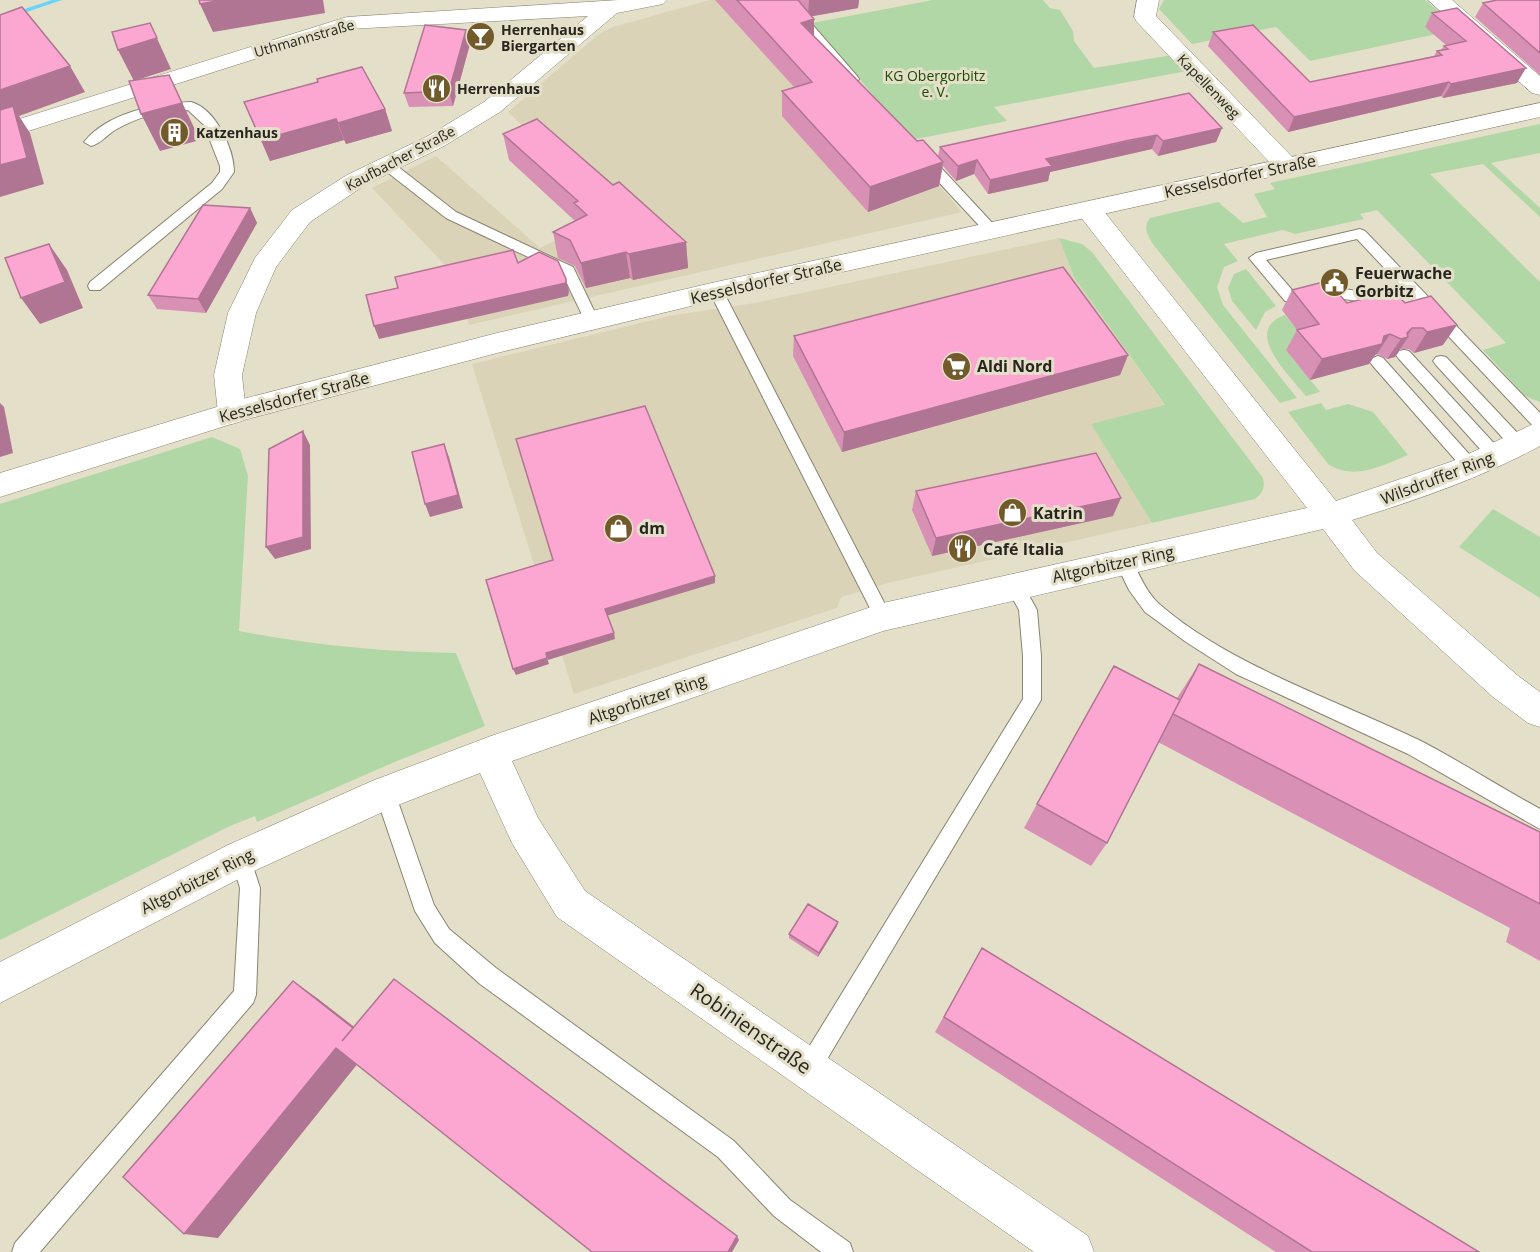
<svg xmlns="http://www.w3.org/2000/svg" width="1540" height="1252" viewBox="0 0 1540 1252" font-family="'Open Sans',sans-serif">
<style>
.built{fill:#dad3b7}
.green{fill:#b2d7a6}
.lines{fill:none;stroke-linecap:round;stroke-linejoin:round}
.stream{fill:#68d4f8;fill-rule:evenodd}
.service-casing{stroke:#898471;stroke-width:2}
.minor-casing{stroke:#898471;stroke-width:1}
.secondary-casing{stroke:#898471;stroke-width:1}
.service{fill:#fff;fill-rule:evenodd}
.minor{fill:#fff;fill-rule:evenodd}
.secondary{fill:#fff;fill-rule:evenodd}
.wall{fill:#d890b4}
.shaded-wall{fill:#b07592}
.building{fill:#fba7d1;stroke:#b07592;stroke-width:1.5}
.labels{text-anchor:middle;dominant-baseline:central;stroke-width:6;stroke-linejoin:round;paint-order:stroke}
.far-poi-label{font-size:14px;font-weight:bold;fill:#27251e;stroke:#e4dfc9;text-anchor:start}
.far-street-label{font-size:14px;fill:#27251e;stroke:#e4dfc9}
.far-park-label{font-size:14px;fill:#1b4c00;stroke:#e4dfc9}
.street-label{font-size:16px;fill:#27251e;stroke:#e4dfc9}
.poi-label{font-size:16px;font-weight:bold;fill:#27251e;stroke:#e4dfc9;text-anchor:start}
.near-street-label{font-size:20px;fill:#27251e;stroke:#e4dfc9}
</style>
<rect width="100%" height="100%" fill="#e4dfc9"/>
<path class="built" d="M710 0H777L962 212 469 325 456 277 372 188 436 156 540 248 622 208 542 145 508 112 599 34 613 27Z
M1059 238 1074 277 1165 406 1091 424 1152 523 888 583 841 597 837 608 574 694 472 364 669 316 755 303Z"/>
<path class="green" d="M933 0H1043L1050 8 1060 10 1073 31 1074 41 1094 68 1172 55 1187 71 994 107 1007 121 911 140 812 23Z
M1164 0H1425L1460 29 1310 61 1276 27 1192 44 1159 9Z
M1540 124V153L1491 163 1540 208V217L1483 164 1430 174 1540 282V402L1525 396 1483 350 1506 343 1377 210 1360 214 1364 219 1295 234 1283 230 1224 244 1238 261 1224 267 1217 287 1223 305 1297 398 1280 403 1152 243C1147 233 1143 227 1150 218L1218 202 1243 223 1267 217 1254 194 1275 189 1270 183Z
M1059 238 1082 244 1092 252 1263 478C1265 488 1263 493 1255 499L1152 523 1091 424 1165 405 1074 277Z
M1246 269 1276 306 1265 312 1256 330 1232 301 1228 288 1234 274Z
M1285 315 1309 344 1286 350 1320 392 1306 396C1290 376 1241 330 1285 315Z
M1321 403 1326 410 1348 404 1373 412 1408 455C1381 466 1355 481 1328 464L1288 412Z
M212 437 240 449 248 476 239 631C312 645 383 652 456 653L485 726 397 761 257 822 255 816 230 826 0 940V504Z
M1493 509 1540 537V598L1459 547Z"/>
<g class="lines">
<path class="stream" d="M52 0H62L0 21V17Z"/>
<defs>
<path id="service" d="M779 0H791L857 76 859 79 857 82H849Z
M191 102C216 109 234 149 234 172L222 189 100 290H90L88 286 90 282 212 183 220 172V166L204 125 188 110C163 110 137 117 115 130 107 135 100 144 91 146L84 142C107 113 156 103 191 102Z
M926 156 931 157 997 228 999 231 997 234H987L921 163 919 160Z
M387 161 392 162 456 212 573 267 599 321 597 325H587L562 273 446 218 382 168 380 165Z
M1360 229 1365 231 1540 413V429L1534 427 1357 239 1266 260 1293 291 1317 285 1391 296 1396 297 1398 301 1396 305 1391 306 1317 295 1290 302 1285 301 1249 258 1256 253Z
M716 286 723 291 889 612 892 617 889 622 883 625 877 622 709 291Z
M1404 350 1409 351 1502 452 1504 456 1502 460 1496 462 1490 460 1399 359 1396 355 1399 351Z
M1378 356 1383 358 1477 463 1479 467 1477 471 1471 473 1465 471 1373 366 1370 362 1373 358Z
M1441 356 1446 357 1524 440 1526 444 1524 448H1512L1436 365 1433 361 1436 357Z
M1124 554 1130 556C1138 572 1145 590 1158 603 1228 665 1337 700 1421 741 1461 762 1500 787 1540 809V829L1408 754 1236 674 1186 642 1145 612 1129 590 1115 561 1118 556Z
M1015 579 1021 581 1037 610 1041 656V700L817 1076 809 1079 801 1076 798 1068 801 1060 1023 699V656L1019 610 1006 586 1009 581Z
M385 784 392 787 395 793 434 905 449 929 496 968 734 1141 790 1200 850 1243 853 1252H821L774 1216 718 1157 480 984 435 943 415 911 375 793 378 787Z
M241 848 248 851 260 888 256 995 253 1003 40 1252H12L15 1243 234 991 240 888 231 858 234 851Z"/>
<path id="minor" d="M619 0H667L663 4 617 13 500 112 444 146 365 185 310 222 276 267 256 313 242 375 246 413 242 421 232 424 222 421 218 413 214 375 228 313 255 258 292 210 347 175 428 136 484 102 588 16 349 29 0 140V125L347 17Z
M1137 0H1159L1156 16 1296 161 1299 166 1296 171 1287 174 1278 171 1137 22 1134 17Z
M1428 0H1452L1540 76V95L1532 93Z
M1089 202 1098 204 1336 501 1453 461 1540 421V446C1481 478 1417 500 1352 520L1377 553 1517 675 1540 692V727L1528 723 1493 697 1355 571 1323 529 883 631 512 761 538 818 585 891 1088 1236 1094 1252H1034L557 917 512 843 480 773 398 805 254 871 0 1003V962L228 845 372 781 491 736 883 603 1307 508 1080 216 1076 210 1080 204Z"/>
<path id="secondary" d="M1540 103V117L716 300 497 353 244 420 0 497V473L243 399 497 333 716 282Z"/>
</defs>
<use href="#service" class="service-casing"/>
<use href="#minor" class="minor-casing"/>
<use href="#secondary" class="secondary-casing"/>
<use href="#service" class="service"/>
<use href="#minor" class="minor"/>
<use href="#secondary" class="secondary"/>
</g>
<path class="wall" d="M715 0H859L858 8 812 16 814 36 917 141 938 156 940 147 1222 128 1216 142 1158 156 1152 149 1125 155 1050 172 1048 181 988 194 974 174 956 181 943 166 939 186 868 212 782 116V91L794 87Z
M1540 0V75L1475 17 1483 3Z
M1432 13 1517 83 1443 98 1441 96 1288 132 1208 46 1213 32 1310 82 1434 56 1437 51 1441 50 1444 46 1446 45 1425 27Z
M470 44 453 106 409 107 404 93Z
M317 79 385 109 392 131 346 144 344 140 270 161 244 102 318 82Z
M503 134 613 185 686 242 688 268 633 280 630 278 586 288 575 266 558 258 553 232 575 221 509 160Z
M250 208 257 223 206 313 157 309 148 295Z
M1292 290 1347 303 1394 291 1443 345 1414 353 1409 349H1401L1395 357 1387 359 1377 354 1375 355 1369 364 1310 380 1286 350 1297 330 1282 310Z
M794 336 1128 355 1120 375 842 452 793 356Z
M916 491 1113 516 932 556 912 510Z
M1199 664 1540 832V961L1506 942 1510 928 1158 742 1107 843 1091 866 1024 828 1037 804 1177 698Z
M838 922 837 926 818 957 789 938V934Z
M982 948 1479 1252H1276L935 1032Z"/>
<path class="shaded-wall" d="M222 0H323L325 13 213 32 200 4Z
M809 0H859L858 8 808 17Z
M814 19V44L801 23Z
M150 23 171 69 134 81 118 50Z
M466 30 470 44 453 106 449 91Z
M70 66 85 92 19 116 30 133 44 184 0 197V90Z
M1526 68 1517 83 1443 98 1451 84Z
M169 75 200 140 160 151 141 114Z
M1449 82 1441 96 1288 132 1294 117Z
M385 109 392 131 346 144 338 123Z
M336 119 344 140 270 161 261 140Z
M1222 128 1216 142 1158 156 1163 141Z
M1157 135 1152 149 1050 172 1048 181 988 194 990 180 1046 159Z
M977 160 974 174 956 181 958 166Z
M943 162 939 186 868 212 870 187Z
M250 208 257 223 206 313 198 299Z
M686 242 688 268 633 280 629 254Z
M49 244 67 270 83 308 40 324 21 298Z
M626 252 630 278 586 288 581 263Z
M566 279 569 292 568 296 379 339 374 326Z
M1457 325 1443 345 1414 353 1427 332Z
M1412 328 1406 338 1408 337 1395 357 1387 359 1401 339Z
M1390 334 1377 354 1375 355 1369 364 1310 380 1322 359Z
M1128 355 1120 375 842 452 844 432Z
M0 403 4 407 13 453 0 457Z
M303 431 310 445 311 549 275 559 266 547Z
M444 444 449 457 463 508 430 517 425 504Z
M1121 498 1113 516 932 556 936 538Z
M715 576V583L606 616 605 609Z
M614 633 615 639 548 660 546 653Z
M547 658 549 664 516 675 513 669Z
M838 922 837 926 818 957 819 953Z
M293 981 317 998 375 1043 365 1055Z
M336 1048 359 1062 218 1238 184 1234Z
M737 1236 739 1240 732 1252H728Z"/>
<path class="building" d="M199 0H222L200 4Z
M737 0H798L814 19 801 23 917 141 923 140 943 162 870 187 782 91 812 82Z
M1497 0H1540V53L1483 3Z
M22 7 70 66 0 90V15Z
M1457 8 1526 68 1451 84 1449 82 1294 117 1213 32 1253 25 1310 82 1442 55 1437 51 1448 49 1444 46 1466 41 1432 13Z
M150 23 157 38 118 50 112 32Z
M425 25 466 30 449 91 404 93Z
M362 67 385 109 338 123 336 119 261 140 244 102 318 82 317 79Z
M169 75 182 103 141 114 129 81Z
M1189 93 1222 128 1163 141 1157 135 1130 140 1046 159 1052 166 990 180 977 160 958 166 940 147Z
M13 106 27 158 0 165V110Z
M537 119 613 185 619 182 686 242 629 254 626 252 581 263 570 240 553 232 587 215 574 203 578 201 503 134Z
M203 205 250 208 198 299 148 295Z
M49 244 65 282 21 298 5 258Z
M513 250 518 263 539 252 558 261 566 279V283L374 326 366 295 398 288 395 277Z
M1063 267 1128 355 844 432 794 336Z
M1327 281 1347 303 1394 291 1405 303 1431 296 1457 325 1427 332 1423 328H1412L1407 333 1408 337 1401 339 1390 334 1384 336 1382 344 1322 359 1297 330 1319 324 1292 290Z
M645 406 715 576 605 609 614 633 546 653 547 658 513 669 486 580 553 560 516 439Z
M303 431V537L266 547 269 449Z
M444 444 458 495 425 504 412 452Z
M1096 453 1121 498 936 538 916 491Z
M1199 664 1540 832V904L1173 714Z
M1114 666 1180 700 1107 843 1037 804Z
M808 904 838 922 819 953 789 934Z
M982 948 1479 1252H1312L944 1017Z
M394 979 737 1236 728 1252H592L336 1048 184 1234 123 1177 293 981 353 1028 342 1041Z"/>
<defs>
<symbol id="bar-disc" viewBox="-11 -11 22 22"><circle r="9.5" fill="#725a2b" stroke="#e4dfc9"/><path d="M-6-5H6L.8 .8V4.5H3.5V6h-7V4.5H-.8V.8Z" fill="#fff"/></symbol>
<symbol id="restaurant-disc" viewBox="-11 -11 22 22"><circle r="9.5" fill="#725a2b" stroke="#e4dfc9"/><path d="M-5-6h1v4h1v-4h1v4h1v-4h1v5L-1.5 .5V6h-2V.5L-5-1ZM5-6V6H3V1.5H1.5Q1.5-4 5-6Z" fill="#fff"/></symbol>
<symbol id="building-disc" viewBox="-11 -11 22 22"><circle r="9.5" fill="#725a2b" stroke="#e4dfc9"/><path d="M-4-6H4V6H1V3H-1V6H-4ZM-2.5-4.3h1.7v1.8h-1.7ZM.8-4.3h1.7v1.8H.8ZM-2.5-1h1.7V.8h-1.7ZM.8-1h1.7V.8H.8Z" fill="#fff"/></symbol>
<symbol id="civic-disc" viewBox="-11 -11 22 22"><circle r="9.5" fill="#725a2b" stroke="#e4dfc9"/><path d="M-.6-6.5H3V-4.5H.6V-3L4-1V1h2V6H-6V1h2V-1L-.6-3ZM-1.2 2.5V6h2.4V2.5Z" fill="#fff"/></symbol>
<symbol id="supermarket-disc" viewBox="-11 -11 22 22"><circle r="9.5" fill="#725a2b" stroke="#e4dfc9"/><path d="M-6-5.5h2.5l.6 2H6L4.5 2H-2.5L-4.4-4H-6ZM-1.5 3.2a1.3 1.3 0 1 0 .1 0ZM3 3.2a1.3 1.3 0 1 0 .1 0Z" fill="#fff"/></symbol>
<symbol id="shop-disc" viewBox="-11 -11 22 22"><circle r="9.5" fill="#725a2b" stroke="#e4dfc9"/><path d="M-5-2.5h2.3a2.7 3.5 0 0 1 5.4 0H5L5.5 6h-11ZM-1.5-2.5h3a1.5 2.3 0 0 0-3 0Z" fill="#fff"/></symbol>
</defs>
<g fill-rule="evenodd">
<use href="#bar-disc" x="464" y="20" width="33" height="33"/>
<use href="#restaurant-disc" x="420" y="72" width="33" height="33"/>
<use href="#building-disc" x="158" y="116" width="33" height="33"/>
<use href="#civic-disc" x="1318" y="266" width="33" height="33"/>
<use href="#supermarket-disc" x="940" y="350" width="33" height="33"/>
<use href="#shop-disc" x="996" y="496" width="33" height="33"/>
<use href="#shop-disc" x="602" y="512" width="33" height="33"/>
<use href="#restaurant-disc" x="946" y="532" width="33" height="33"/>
</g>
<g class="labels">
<g class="far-poi-label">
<text x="501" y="29">Herrenhaus<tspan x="501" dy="16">Biergarten</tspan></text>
<text x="457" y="88">Herrenhaus</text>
<text x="196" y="132">Katzenhaus</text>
</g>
<g class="far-street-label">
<text transform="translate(304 38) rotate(-16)">Uthmannstraße</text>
<text transform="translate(1209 86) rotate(46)">Kapellenweg</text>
<text transform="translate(400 158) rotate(-28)">Kaufbacher Straße</text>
</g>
<g class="far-park-label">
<text x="935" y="75">KG Obergorbitz<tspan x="935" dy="16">e. V.</tspan></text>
</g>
<g class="street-label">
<text transform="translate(1240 176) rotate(-12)">Kesselsdorfer Straße</text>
<text transform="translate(766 281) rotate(-13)">Kesselsdorfer Straße</text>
<text transform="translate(294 397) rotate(-15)">Kesselsdorfer Straße</text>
<text transform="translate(1437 478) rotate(-21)">Wilsdruffer Ring</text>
<text transform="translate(1113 564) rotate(-12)">Altgorbitzer Ring</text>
<text transform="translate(647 699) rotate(-19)">Altgorbitzer Ring</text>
<text transform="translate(197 881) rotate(-27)">Altgorbitzer Ring</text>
</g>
<g class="poi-label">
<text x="1355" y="273">Feuerwache<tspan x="1355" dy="18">Gorbitz</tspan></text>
<text x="977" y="366">Aldi Nord</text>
<text x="1033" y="513">Katrin</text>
<text x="639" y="528">dm</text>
<text x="983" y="549">Café Italia</text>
</g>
<g class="near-street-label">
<text transform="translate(751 1028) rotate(35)">Robinienstraße</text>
</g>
</g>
</svg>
